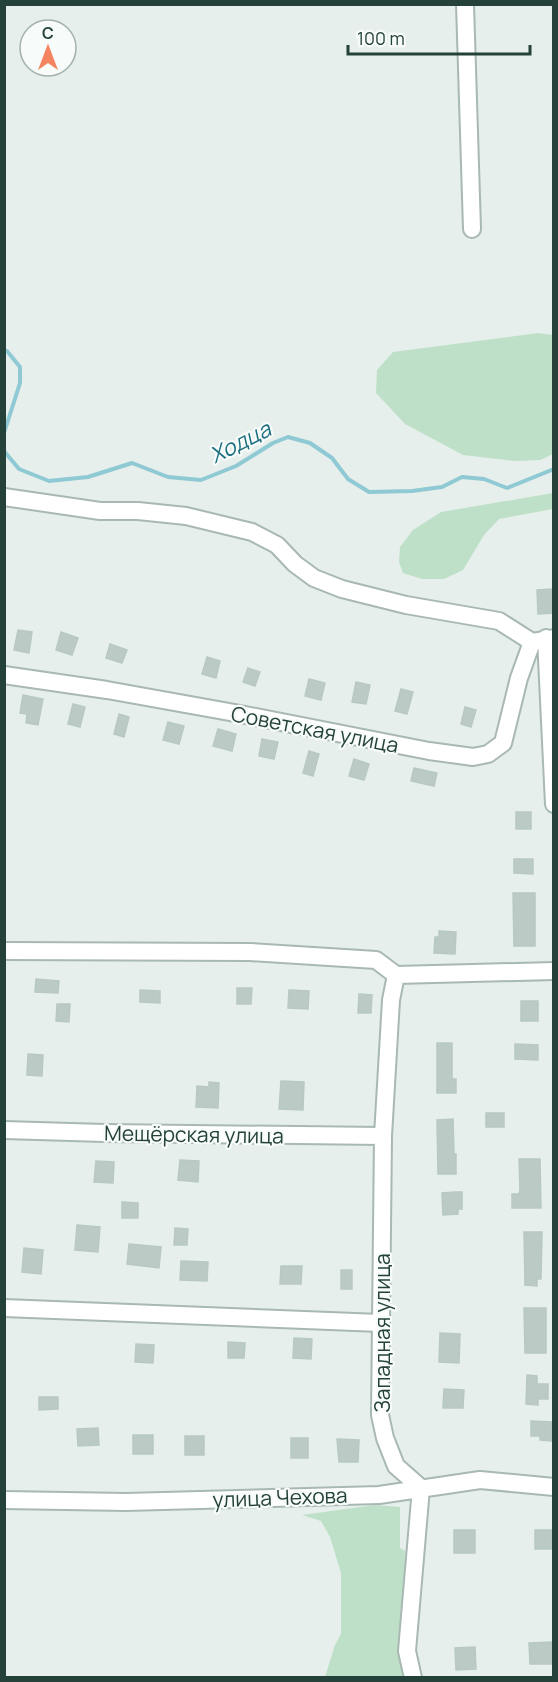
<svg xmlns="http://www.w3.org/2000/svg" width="558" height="1682" viewBox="0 0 558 1682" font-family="Manrope,sans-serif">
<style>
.green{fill:#bfe0c8}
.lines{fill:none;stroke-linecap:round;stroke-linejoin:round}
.stream{stroke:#8ec9d4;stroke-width:4}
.building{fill:#bbcac4;stroke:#b8c9c2;stroke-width:1.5}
.minor-casing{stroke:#a8b8b2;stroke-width:20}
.minor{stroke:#fff;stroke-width:16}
.labels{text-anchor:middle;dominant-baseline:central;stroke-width:4.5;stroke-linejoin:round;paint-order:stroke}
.street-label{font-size:21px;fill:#24423a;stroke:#f7fbf9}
.water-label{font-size:22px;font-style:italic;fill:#1c6f80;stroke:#f7fbf9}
</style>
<rect width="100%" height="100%" fill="#e6efeb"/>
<path class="green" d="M538 333 554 335 553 454 540 460 515 461 463 455 405 424 376 393 377 370 393 352Z
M553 493V509L499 519 484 535 463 570 444 579H422L403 573 399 562 400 547 413 530 441 512Z
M375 1505 400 1507V1548L405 1551 403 1654 407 1677H325L335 1645 341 1634V1573L330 1537 321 1521 302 1515Z"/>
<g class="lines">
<path class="stream" d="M4 351H7L20 367V383L4 433
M4 451 19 469 49 481 88 477 132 463 168 477 201 480 236 466 273 443 288 437 310 443 332 458 348 479 369 492 412 491 442 487 462 477 484 479 507 488 554 469"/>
</g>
<path class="building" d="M553 589 554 613 538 614 537 590Z
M18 630 32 632 29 653 14 650Z
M61 632 78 638 72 655 56 650Z
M110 644 127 650 122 663 106 658Z
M207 657 220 661 216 678 202 674Z
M248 668 260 672 255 686 243 682Z
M309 679 325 683 321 700 305 696Z
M356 682 370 685 366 704 352 702Z
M401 689 413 692 407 714 395 711Z
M23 695 43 699 38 725 26 723 27 714 20 713Z
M73 704 85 707 80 727 68 724Z
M465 707 476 710 471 727 461 724Z
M119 714 129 717 124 737 114 734Z
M168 722 184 726 179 744 163 740Z
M218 729 236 734 232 751 213 746Z
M262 739 278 742 274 759 259 756Z
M309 751 319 754 313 776 303 773Z
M354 759 369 764 364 780 349 776Z
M414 768 437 773 434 786 411 781Z
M516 812H531V829H516Z
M514 859H533V874L514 873Z
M513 893H535V946H514Z
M439 931 456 932 455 954 434 953 435 937H439Z
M36 979 59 981 58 993 35 992Z
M237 988H252L251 1004H237Z
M140 990 160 991V1003L140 1002Z
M289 990 309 991 308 1009 288 1008Z
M359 994 372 995 371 1013H358Z
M521 1001H538V1021H521Z
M57 1004H70L69 1022 56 1021Z
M437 1043H452V1079H456V1093H437Z
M515 1044 538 1045V1060L515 1059Z
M28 1054 43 1055 42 1076 27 1075Z
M281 1081 304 1082 303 1110 279 1109Z
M209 1082 219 1083 218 1108 196 1107 197 1086 209 1087Z
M486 1113H504V1127H486Z
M453 1119 454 1154H456V1174H438L437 1120Z
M519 1159H540L541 1208H512V1194H519L520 1190Z
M180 1160 199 1161 198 1182 178 1180Z
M96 1161 114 1162 113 1183 94 1182Z
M455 1192H462V1209H458V1214L443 1215 442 1193Z
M122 1202 138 1203V1218H122Z
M77 1225 100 1227 98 1252 75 1250Z
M175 1228 188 1229 187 1245H174Z
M524 1232H542L541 1279H537V1286L525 1285Z
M129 1244 161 1247 159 1268 127 1264Z
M24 1248 43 1250 41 1274 22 1272Z
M181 1261 208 1262 207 1281 180 1280Z
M281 1266H302L301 1284H280Z
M341 1270H352V1289H341Z
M524 1308H546V1353H525Z
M440 1333 460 1334 459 1363 439 1362Z
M294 1338 312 1339 311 1359 293 1358Z
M228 1342 245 1343 244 1358H228Z
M136 1344 154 1345 153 1363 135 1362Z
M527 1375 537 1376V1384H548V1399H538V1405L526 1404Z
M444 1389 464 1390 463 1408H443Z
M39 1397H58V1409L39 1410Z
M531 1421 552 1422V1441L540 1440V1436H531Z
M98 1428 99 1445 78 1446 77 1429Z
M133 1435H153V1454H133Z
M185 1436H204V1455H185Z
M291 1438H308V1458H291Z
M337 1439 359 1440 358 1462H339Z
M454 1530H475V1553H454Z
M535 1530H552V1549H535Z
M552 1642 553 1664H530L529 1643Z
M475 1647 476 1669 456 1670 455 1648Z"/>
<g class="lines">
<defs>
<path id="minor" d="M465 4 472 229
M4 497 100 511H138L186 516 252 532 277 545 295 564 314 578 342 589 406 605 499 621 532 642
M546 638 554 804
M4 675 107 690 235 713 429 751 473 757 488 754 503 743 519 678 532 642 554 638
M4 951 250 952 376 960 396 975 554 971
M396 975 391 1000 383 1136 380 1415 385 1438 396 1466 421 1488 407 1651 413 1678
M4 1130 104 1133 383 1136
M4 1308 380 1323
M4 1500 126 1502 379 1495 480 1480 554 1487"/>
</defs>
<use href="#minor" class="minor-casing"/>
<use href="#minor" class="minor"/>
</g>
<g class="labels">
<g class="street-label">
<text transform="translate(315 729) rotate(11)">Советская улица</text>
<text transform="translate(194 1134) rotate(1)">Мещёрская улица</text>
<text transform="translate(382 1333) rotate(-90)">Западная улица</text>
<text transform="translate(280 1497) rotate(-2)">улица Чехова</text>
</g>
<g class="water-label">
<text transform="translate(240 442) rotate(-27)">Ходца</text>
</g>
</g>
<rect width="558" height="1682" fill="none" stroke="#24423a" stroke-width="12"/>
<g transform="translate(48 48)"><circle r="28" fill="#f7fbf9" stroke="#a3b1ad" stroke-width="1.5"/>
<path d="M0-4.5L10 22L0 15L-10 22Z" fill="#f4845f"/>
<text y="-9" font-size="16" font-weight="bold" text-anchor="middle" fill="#24423a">С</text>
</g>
<path d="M348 45v9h182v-9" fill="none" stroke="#24423a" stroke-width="3"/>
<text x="357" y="45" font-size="18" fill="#24423a" stroke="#f7fbf9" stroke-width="4.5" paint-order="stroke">100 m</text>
</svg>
